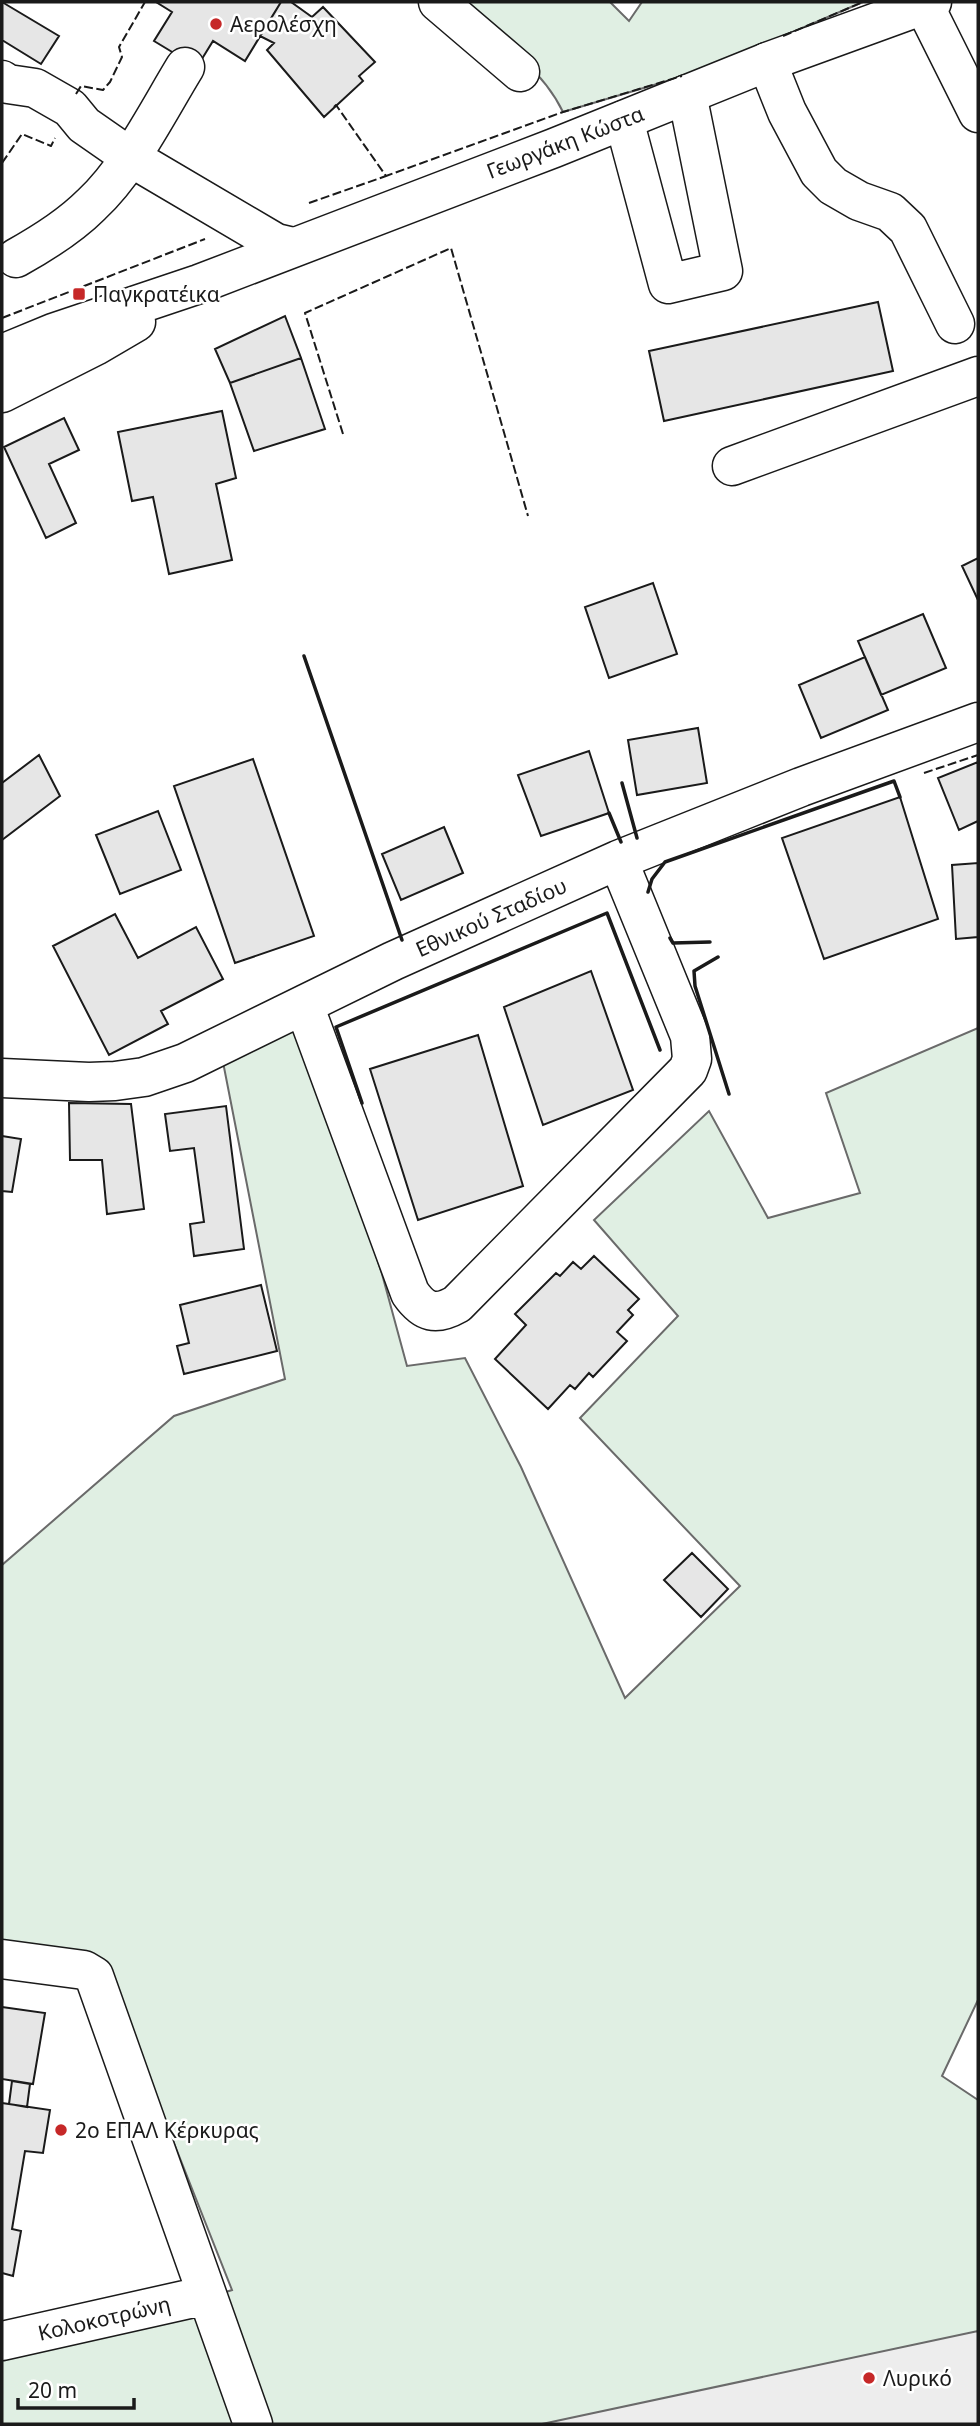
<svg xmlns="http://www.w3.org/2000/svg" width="980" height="2426" viewBox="0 0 980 2426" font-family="'Noto Sans',sans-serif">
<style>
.green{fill:#e0efe3;stroke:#6a6a6a;stroke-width:2}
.parking{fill:#ededed;stroke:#6a6a6a;stroke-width:2}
.building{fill:#e6e6e6;stroke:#1a1a1a;stroke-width:2}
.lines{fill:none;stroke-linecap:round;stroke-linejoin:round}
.minor-casing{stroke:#1a1a1a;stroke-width:41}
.major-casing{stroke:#1a1a1a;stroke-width:41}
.minor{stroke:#fff;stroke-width:38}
.major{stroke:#fff;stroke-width:38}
.fence{stroke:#1a1a1a;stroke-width:2;stroke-dasharray:9 3.5;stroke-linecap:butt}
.wall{stroke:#1a1a1a;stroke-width:3.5}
.poi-dot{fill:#c62828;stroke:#fff;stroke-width:2.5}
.labels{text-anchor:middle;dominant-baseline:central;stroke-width:5;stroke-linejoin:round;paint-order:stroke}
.poi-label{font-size:21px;fill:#1a1a1a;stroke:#fff;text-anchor:start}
.street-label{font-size:21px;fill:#1a1a1a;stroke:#fff}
</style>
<rect width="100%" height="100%" fill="#fff"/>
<path class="green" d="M445 2H610L629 21 642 2H863L704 70 563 112C539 62 489 34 445 2Z
M299 1017 382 1274 407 1366 465 1358 521 1467 625 1698 740 1586 580 1418 678 1316 594 1220 709 1111 768 1218 860 1193 826 1093 978 1028V2000L942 2076 978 2100V2424H2V2341L176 2308 232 2290 102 1961 2 1949V1565L174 1416 285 1379 222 1057Z"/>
<path class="parking" d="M978 2331V2424H542Z"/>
<path class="building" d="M2 2 59 36 41 64 2 40Z
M156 2H281L245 61 213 41 197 67 154 41 172 12Z
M281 2H291L312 17 323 7 375 62 359 76 363 81 324 117 267 50 274 43 260 36Z
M878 302 893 371 664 421 649 351Z
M285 316 301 358 230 383 215 349Z
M301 358 325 429 254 451 230 383Z
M222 411 236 478 216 484 232 560 169 574 153 497 132 501 118 432Z
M64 418 79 450 49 464 76 523 46 538 4 447Z
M978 558V600L962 566Z
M653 583 677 654 609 678 585 607Z
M923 614 946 668 881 695 858 641Z
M865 657 888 710 821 738 799 685Z
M698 728 707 783 637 795 628 740Z
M589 751 609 813 541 836 518 775Z
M39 755 60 796 2 840V783Z
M253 759 314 936 235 963 174 786Z
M978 762V821L959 830 938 778Z
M900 797 938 919 824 959 782 838Z
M158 811 181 870 120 894 96 835Z
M444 827 463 873 401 900 382 854Z
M978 863V937L956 939 952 865Z
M115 914 138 958 196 927 223 979 161 1011 168 1024 109 1055 53 946Z
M591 971 633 1090 543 1125 504 1007Z
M478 1035 523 1186 418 1220 370 1069Z
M69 1103 131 1104 144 1209 107 1214 102 1160H70Z
M226 1106 244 1249 194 1256 190 1224 204 1222 194 1148 170 1151 165 1114Z
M2 1136 21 1139 12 1192 2 1191Z
M594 1256 639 1299 628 1310 633 1315 617 1332 627 1341 593 1377 589 1373 575 1389 570 1385 548 1409 495 1359 526 1325 515 1314 556 1273 560 1276 573 1262 581 1269Z
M261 1285 277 1351 184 1374 177 1346 189 1343 180 1305Z
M692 1553 728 1589 701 1617 664 1580Z
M2 2007 45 2013 33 2084 2 2079Z
M12 2081 30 2084 27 2107 9 2104Z
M2 2103 50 2110 43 2153 25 2151 12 2229 21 2231 13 2276 2 2273Z"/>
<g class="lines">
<defs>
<path id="minor" d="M438 2 520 72
M924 5 978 113
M767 62 787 112 819 172 833 186 859 201 890 212 908 229 955 324
M2 80 8 84 35 88 70 108 84 125 130 157 276 243 293 247
M624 120 668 284 723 271 687 94
M16 258C43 243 69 227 91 205 129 170 158 111 185 67
M732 466 978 376
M304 1005 410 1293C424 1313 436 1316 457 1304L688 1070 692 1059 690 1036 618 860
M2 1078 89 1082 115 1081 144 1077 185 1063 393 961 618 860 801 787 978 722
M2 1959 84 1970 94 1976 253 2424
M2 2341 207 2295"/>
<path id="major" d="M2 354 53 333 199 284 554 148 767 62 932 2
M2 393 95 346 136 322"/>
</defs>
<use href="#minor" class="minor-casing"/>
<use href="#major" class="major-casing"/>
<use href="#minor" class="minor"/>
<use href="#major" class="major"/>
<path class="fence" d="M783 36 863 2
M76 94 81 86 103 90 110 82 122 57 119 47 145 2
M334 107 336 105 386 176 563 112 682 76
M2 163 22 134 51 146 55 138
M309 203 386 176
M2 318 205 239
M343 434 305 313 451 248 528 516
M924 773 978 755"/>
<path class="wall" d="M304 656 402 940
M622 783 637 838
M609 813 621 842
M648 892 652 879 665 862 894 781 900 797
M670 938 673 943 710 942
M718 957 694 971 695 986 729 1094
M362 1103 336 1027 607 913 660 1050"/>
</g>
<g class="poi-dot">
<circle cx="216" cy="24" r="7"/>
<rect x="72" y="287" width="14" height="14" rx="3.5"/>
<circle cx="61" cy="2130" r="7"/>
<circle cx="869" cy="2378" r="7"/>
</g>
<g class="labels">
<g class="poi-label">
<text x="230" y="24">Αερολέσχη</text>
<text x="93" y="294">Παγκρατέικα</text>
<text x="75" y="2130">2ο ΕΠΑΛ Κέρκυρας</text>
<text x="883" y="2378">Λυρικό</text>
</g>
<g class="street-label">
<text transform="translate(565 142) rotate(-21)">Γεωργάκη Κώστα</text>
<text transform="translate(491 917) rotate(-24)">Εθνικού Σταδίου</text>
<text transform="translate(104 2318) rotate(-13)">Κολοκοτρώνη</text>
</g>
</g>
<rect width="980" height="2426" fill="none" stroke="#1a1a1a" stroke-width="7"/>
<path d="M18 2398v10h116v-10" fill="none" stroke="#1a1a1a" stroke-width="3.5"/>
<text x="28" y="2398" font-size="21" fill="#1a1a1a" stroke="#ffffff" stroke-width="5" paint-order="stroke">20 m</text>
</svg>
